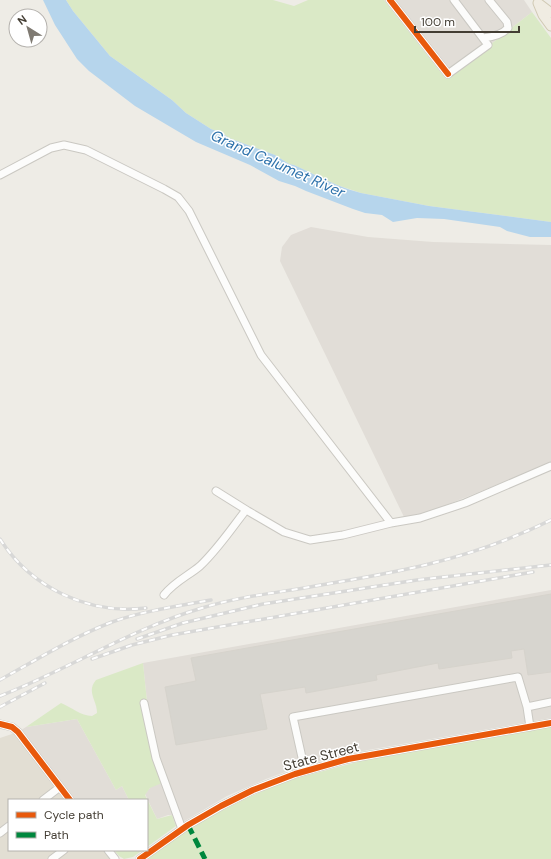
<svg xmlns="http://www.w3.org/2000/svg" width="551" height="859" viewBox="0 0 551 859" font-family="'DM Sans',sans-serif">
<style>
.residential{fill:#e2ded3}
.industrial{fill:#e1ddd7}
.green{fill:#dae9c6}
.water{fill:#b6d5ec}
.building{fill:#d7d5cf;stroke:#d6d3cc}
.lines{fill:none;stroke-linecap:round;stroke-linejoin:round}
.minor-casing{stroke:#cac8c2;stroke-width:9}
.major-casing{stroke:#d0c9b3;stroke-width:11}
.minor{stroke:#fcfcfb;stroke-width:7}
.major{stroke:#f0ece2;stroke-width:9}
.rail-casing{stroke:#d8d8d7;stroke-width:3.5}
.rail{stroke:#fff;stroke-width:2;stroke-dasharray:6;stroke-linecap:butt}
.quiet{stroke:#00873e;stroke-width:5;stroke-dasharray:10 5;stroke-linecap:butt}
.cycleway-casing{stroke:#fff;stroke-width:8}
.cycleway{stroke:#e8590c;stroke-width:6}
.labels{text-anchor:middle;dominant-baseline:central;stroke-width:3;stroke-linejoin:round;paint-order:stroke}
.street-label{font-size:14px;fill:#433d33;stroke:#fff}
.water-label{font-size:15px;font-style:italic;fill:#2f73ac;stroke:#fff}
</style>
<rect width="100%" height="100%" fill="#eeece6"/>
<path class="residential" d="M18 732 70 800H9V850H108L115 859H0V738Z"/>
<path class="industrial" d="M384 0H524L532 12 446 79Z
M311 227 368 237 433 242 551 245V463L419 516 405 519 280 261 282 247 291 235Z
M551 590V718L368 750 334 757 299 767 266 779 227 796 176 826 172 815H168L157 819 145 794 150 788 152 750 143 663Z
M77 719 116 790 122 786 129 800H70L18 732 26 727Z"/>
<path class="green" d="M66 0H273L294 6 308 0H384L446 79 532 12 551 38V222L429 206 361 193 337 185 294 165 289 164 275 155 229 138 222 133 211 129 186 113 172 100 110 56 73 11Z
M143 663 152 750 162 783 150 788 145 795 157 819 172 815 176 826 147 847V800H129L122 786 116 790 77 719 26 727 61 703C71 707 81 716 92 716L97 713C97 700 86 692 96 680Z
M551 727V859H147L156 851 155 848 215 814 245 799 276 785 297 778 361 761Z
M114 850H143L133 857 124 859 119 856Z"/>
<path class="water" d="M43 0H66L73 11 110 56 172 100 186 113 211 129 222 133 229 138 275 155 289 164 294 165C302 169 310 172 317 176 332 183 346 189 361 193L429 206 551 222V237H530L507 231 500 227 444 219 417 218 393 222 382 215 365 213 353 209 306 191 295 186 279 181 250 165 196 142 135 106 89 71 77 59 55 25Z"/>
<path class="building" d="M551 594V672L528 675 524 649 511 651 512 658 439 669 438 663 376 675 377 680 306 693 305 687 260 694 267 729 176 745 165 687 196 681 191 658Z"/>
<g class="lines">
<defs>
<path id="minor" d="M390 0 448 74 488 45 454 0
M483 38C492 37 502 35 508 28L507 22 489 0
M0 175 51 148 64 145 86 150 164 189 178 197 189 211 261 355 391 523
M216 491 248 511 284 532 310 540 343 535 391 523 420 518 465 503 551 466
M164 595C174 582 188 576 200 566 218 549 231 529 246 510
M144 703 156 758 182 829
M0 724 12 727 18 732 70 800
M530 727 527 707 551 702
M305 771 293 717 518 677 527 707
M43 800 60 787
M0 833 9 826
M108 850 115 859
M52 859 64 850
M140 859 188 825 221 806 253 790 295 774 348 759 551 723"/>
<path id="major" d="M538 3 543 15 551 26
M538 3 551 13"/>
</defs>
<use href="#minor" class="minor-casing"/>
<use href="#major" class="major-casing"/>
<use href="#minor" class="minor"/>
<use href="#major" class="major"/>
<defs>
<path id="rail" d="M0 539C31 588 89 615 146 608
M137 639 183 623 263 604 417 580 551 565
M92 659 132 645 172 635 533 572
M0 680C36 660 73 637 112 622 143 611 178 606 211 600
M0 696C69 669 131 629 202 608 237 597 274 593 310 587 349 580 389 574 429 564 471 554 512 539 551 520
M0 707 45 683"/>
</defs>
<use href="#rail" class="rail-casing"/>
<use href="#rail" class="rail"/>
<path class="quiet" d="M188 825 205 859"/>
<defs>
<path id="cycleway" d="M390 0 448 74
M0 724 12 727 18 732 70 800
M140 859 188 825 221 806 253 790 295 774 348 759 551 723"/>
</defs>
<use href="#cycleway" class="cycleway-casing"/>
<use href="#cycleway" class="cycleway"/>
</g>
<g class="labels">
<g class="street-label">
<text transform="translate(321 756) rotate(-15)">State Street</text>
</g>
<g class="water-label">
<text transform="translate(278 164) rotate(24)">Grand Calumet River</text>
</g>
</g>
<rect x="8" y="799" width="140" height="52" fill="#ffffff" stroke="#b4b1ad"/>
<rect x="16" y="812" width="20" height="6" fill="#e8590c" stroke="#b4b1ad"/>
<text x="44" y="819" font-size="12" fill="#433d33">Cycle path</text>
<rect x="16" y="832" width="20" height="6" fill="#00873e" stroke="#b4b1ad"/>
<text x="44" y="839" font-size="12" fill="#433d33">Path</text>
<g transform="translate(28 28) rotate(323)"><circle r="19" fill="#ffffff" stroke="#b4b1ad"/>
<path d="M0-3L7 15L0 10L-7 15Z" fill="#7f7a72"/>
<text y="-6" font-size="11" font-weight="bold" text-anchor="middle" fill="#433d33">N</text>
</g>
<path d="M415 26v6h104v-6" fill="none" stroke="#433d33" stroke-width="2"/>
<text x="421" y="26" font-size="12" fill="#433d33" stroke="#ffffff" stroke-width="3" paint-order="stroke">100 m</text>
</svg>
